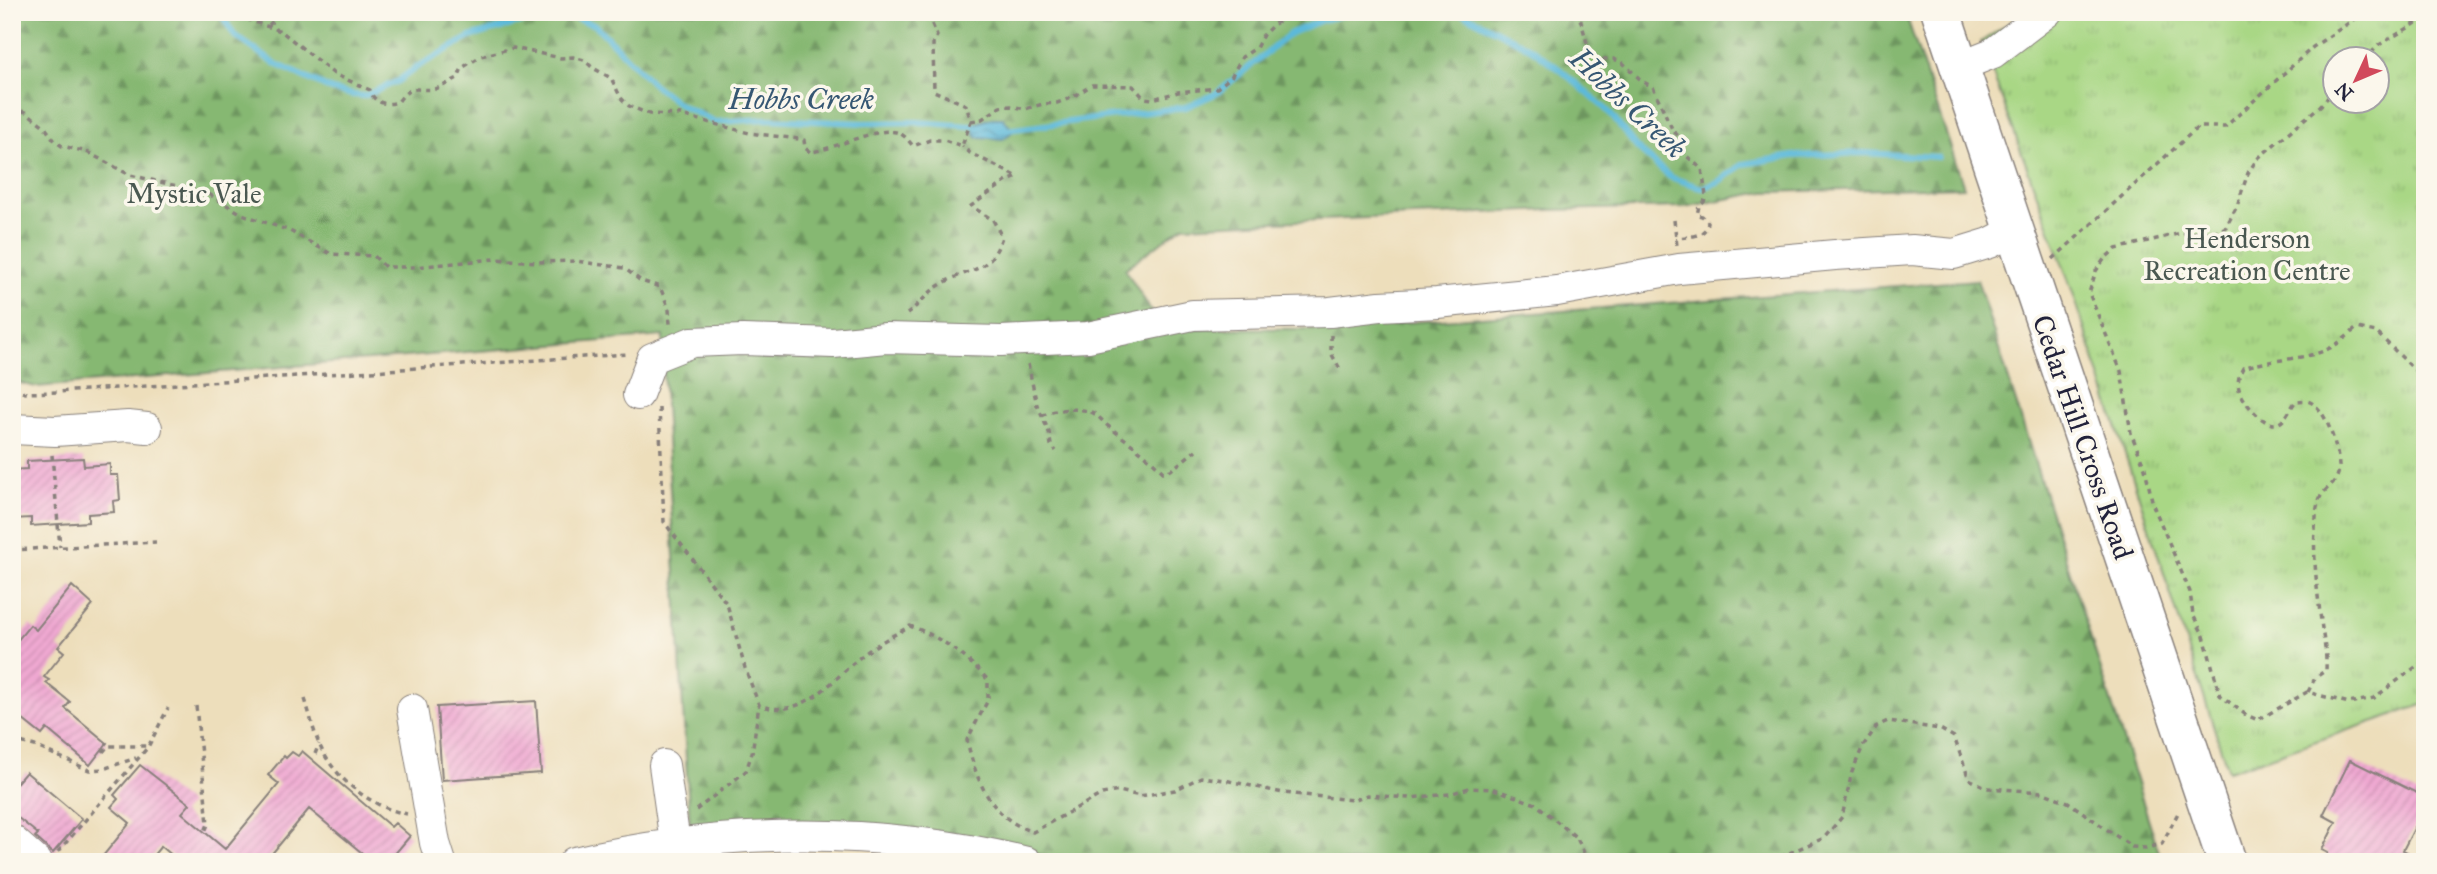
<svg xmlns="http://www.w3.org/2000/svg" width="2437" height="874" viewBox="0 0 2437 874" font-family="'IM FELL Great Primer',serif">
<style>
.forest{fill:url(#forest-firs);stroke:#546d56;stroke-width:2}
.park{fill:url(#park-tufts);stroke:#667c60;stroke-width:2;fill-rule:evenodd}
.water{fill:url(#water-waves);stroke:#3f6e8a;stroke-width:2}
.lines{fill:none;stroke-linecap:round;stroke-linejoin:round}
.stream{stroke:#5cb9da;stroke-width:6}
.building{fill:url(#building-hatch)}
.minor-casing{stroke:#88807b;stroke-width:32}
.major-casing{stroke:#88807b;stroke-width:41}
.path{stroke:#88807b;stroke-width:3.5;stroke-dasharray:5 5;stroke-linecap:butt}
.minor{stroke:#fff;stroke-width:30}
.major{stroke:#fff;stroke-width:38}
.labels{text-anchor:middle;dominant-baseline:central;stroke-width:7;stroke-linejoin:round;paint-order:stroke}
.park-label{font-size:28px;fill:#4a5851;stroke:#fbf7ec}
.street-label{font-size:28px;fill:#22223b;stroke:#fbf7ec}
.water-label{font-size:30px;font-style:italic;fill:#365773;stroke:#fbf7ec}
</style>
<defs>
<pattern id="forest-firs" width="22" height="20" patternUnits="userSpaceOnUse" patternTransform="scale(1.75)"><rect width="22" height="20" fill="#86b872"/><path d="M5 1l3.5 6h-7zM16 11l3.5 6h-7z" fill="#6d955f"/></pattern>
<pattern id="park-tufts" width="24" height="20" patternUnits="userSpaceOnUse" patternTransform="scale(1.75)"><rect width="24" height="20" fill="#a9d785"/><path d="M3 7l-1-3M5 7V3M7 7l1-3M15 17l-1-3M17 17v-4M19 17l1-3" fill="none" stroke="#91b874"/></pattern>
<pattern id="water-waves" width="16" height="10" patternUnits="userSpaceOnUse" patternTransform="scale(1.75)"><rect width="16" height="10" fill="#5cb9da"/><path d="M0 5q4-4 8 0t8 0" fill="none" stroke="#4c96b2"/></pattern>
<pattern id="building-hatch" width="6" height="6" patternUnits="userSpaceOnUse" patternTransform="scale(1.75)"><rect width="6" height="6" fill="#efa8d1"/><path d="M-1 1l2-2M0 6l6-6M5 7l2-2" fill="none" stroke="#cd90b4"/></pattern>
</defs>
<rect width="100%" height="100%" fill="#fbf7ec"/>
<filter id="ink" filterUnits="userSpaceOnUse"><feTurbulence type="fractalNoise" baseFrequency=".0143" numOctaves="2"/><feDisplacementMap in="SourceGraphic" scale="14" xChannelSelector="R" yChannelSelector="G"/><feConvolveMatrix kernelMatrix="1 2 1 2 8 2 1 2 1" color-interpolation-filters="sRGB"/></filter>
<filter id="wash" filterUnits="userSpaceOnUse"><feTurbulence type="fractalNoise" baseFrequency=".00686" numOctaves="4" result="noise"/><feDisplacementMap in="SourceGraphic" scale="28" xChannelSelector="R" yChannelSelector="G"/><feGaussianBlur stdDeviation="1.57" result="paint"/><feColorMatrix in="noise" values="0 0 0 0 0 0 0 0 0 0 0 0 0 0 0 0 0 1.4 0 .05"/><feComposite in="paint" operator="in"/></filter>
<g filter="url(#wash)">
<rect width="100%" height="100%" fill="#eddebb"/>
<path class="forest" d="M12 12H1905L1964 187 1764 192 1684 207 1549 210 1183 226 1125 269 1162 328 1320 329 1977 280 2162 862H1067L1015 847 813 824 690 827 663 371V336L36 387 12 381Z"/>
<path class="park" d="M2026 12H2425V704L2228 771 2072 290 1981 42ZM2336 60H2378V102H2336Z"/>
<path class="water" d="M992 118H1003L1013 131 1003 139 977 137 974 132 977 123Z"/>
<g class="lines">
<path class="stream" d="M220 12 234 35 274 63 332 90 353 95 364 96 398 81 417 67 470 37 556 12 595 25 653 84 680 105 715 122 767 119 864 123 917 122 982 127
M1460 12 1532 49 1562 71 1608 111 1637 148 1670 177 1702 188 1718 182 1743 164 1793 156 1864 153 1938 157
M1006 130 1186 107 1217 93 1291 33 1322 20 1353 12"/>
</g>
<g id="blocks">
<path class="building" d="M83 458 84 466 110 464V475H118L120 500 113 501 114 512 88 514V522L31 526V518L12 519V470L27 469V461Z
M72 586 93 605 58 647 64 652 44 677 49 680 46 683 70 702 65 708 107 743 90 765 47 729 42 735 12 711V647L30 625 36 630Z
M536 701 541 773 442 780 437 707Z
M302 751 391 827 395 823 410 836 388 862H373L309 809 265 862H180L161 846 148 862H98L130 823 111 807 118 799 114 795 140 765 190 804 182 813 225 849 279 784 268 775 284 756 286 758 292 752 298 756Z
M2350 760 2425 797V819L2420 817 2403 850 2425 862H2324L2328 853 2322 850 2336 822 2323 815Z
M26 772 82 819 53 853 35 837 38 834 12 813V788Z"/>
</g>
</g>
<g filter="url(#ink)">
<use href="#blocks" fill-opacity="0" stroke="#88807b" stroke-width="2"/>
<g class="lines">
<defs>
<path id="minor" d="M1960 66 1993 53 2047 12
M638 395 652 358 692 342 743 340 833 343 886 338 1001 341 1088 337 1193 315 1330 312 1380 306 1437 303 1557 291 1679 269 1835 255 1912 250 1954 254 1990 243 2013 231
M12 429 55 431 128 426 147 428
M412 709 435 843 441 862
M664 765 675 843
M12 840 37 862
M574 862C723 828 877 826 1027 862"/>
<path id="major" d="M1941 12 2227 862"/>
</defs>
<use href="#minor" class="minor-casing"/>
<use href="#major" class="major-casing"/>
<path class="path" d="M239 12 251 21 281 31 334 74 370 90C374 103 385 106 398 102 412 82 418 92 435 89 443 87 451 81 458 78L462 68 481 56 513 48 561 58 573 57 584 60 593 68 611 78 621 98 629 106 649 114 681 115 749 133 799 139 804 140 805 148 810 152C834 150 874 127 896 132 904 134 908 140 913 146L930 140H944L962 146 971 121 966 105 934 91 933 42 937 36 927 12
M1573 12 1581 21 1590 54 1599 59H1613L1622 62 1643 82 1653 87 1673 131 1681 138 1684 154 1702 169 1706 196 1704 202 1699 206 1697 215 1702 216 1708 222C1707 237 1688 237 1676 238
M269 25 281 12
M2364 60 2379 45 2425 18
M2336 89 2320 106 2257 159 2248 173 2237 206 2226 227 2215 232 2181 233 2116 249 2105 258 2096 271 2089 293 2121 371 2131 433 2145 468 2153 505 2190 592 2193 615 2204 636 2220 695 2246 715 2258 720 2307 692 2349 703 2374 698 2425 660
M12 109 26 112 44 126 55 141 62 146 87 152 130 175 207 193 242 214 290 231 331 254 374 256 385 267H415L495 259 538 262 575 261 624 268 641 281 660 287 669 309 670 324
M971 121 982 119 1000 107 1011 106 1025 109 1043 104 1057 103 1071 98 1092 85 1133 86 1144 98 1153 99 1178 92 1217 88 1231 77 1242 57 1256 48 1263 35 1274 24 1299 12
M1674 220 1677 246
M2053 259 2198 127H2225L2313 47 2365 12
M907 314C918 306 928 292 940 285 969 267 989 275 1002 237L993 220 971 206 1007 181 1018 177 970 153 962 146
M1331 335V353L1340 369
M1028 364 1037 405 1049 432 1051 445 1056 451
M12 390 26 393 57 392 628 354
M659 408 664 522 727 604 745 668 759 705C806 722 835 675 868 651 882 641 896 634 910 626 941 637 966 656 988 680V700L967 740C976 780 990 818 1033 832L1102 794 1119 791 1140 796 1175 790 1201 777 1225 780 1283 793 1353 800 1367 795 1409 798 1450 794 1469 788 1494 789 1536 804 1577 838 1587 859 1592 862
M1042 416C1055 409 1076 407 1091 412 1097 414 1102 421 1108 426 1127 441 1146 454 1163 472L1171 470 1196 450
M52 455 60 547
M12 550 156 542
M2308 692 2315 678 2326 670C2327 653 2323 638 2321 621 2317 588 2312 552 2316 518 2316 510 2318 499 2323 493 2332 483 2339 480 2339 466 2338 449 2326 405 2307 401 2303 400 2300 401 2296 401 2290 408 2287 419 2279 423 2266 430 2242 401 2239 389 2237 381 2239 375 2243 368 2269 359 2308 360 2330 348 2340 343 2348 335 2357 328L2376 332 2425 380
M305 699C310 714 313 731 320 746 335 779 372 808 407 814
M196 706 208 824 205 832
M12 740 35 746 89 770 103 769 136 758
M103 752 108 746H149
M315 754 319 744
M696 810 746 771 752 753 759 705
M58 852 148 747 168 708
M1664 862H1665
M1761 862 1775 859 1824 838 1842 817 1852 772 1863 746 1877 726 1888 721 1940 729 1954 737 1969 779 1988 788 2041 792 2068 802 2132 847 2146 848 2162 844 2179 811"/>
<use href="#minor" class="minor"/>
<use href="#major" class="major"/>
</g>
</g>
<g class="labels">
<g class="park-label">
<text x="194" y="193">Mystic Vale</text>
<text x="2247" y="238">Henderson<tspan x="2247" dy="32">Recreation Centre</tspan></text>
</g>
<g class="street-label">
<text transform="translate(2083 437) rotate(71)">Cedar Hill Cross Road</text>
</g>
<g class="water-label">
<text x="801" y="99">Hobbs Creek</text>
<text transform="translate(1628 103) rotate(43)">Hobbs Creek</text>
</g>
</g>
<rect width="2437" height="874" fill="none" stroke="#fbf7ec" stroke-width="42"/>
<g transform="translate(2356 80) rotate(226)"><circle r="33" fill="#fbf7ec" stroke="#a4a2a5" stroke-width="2"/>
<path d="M0-5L12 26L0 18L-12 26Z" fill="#d1495b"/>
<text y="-10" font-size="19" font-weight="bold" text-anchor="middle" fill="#22223b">N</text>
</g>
</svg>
